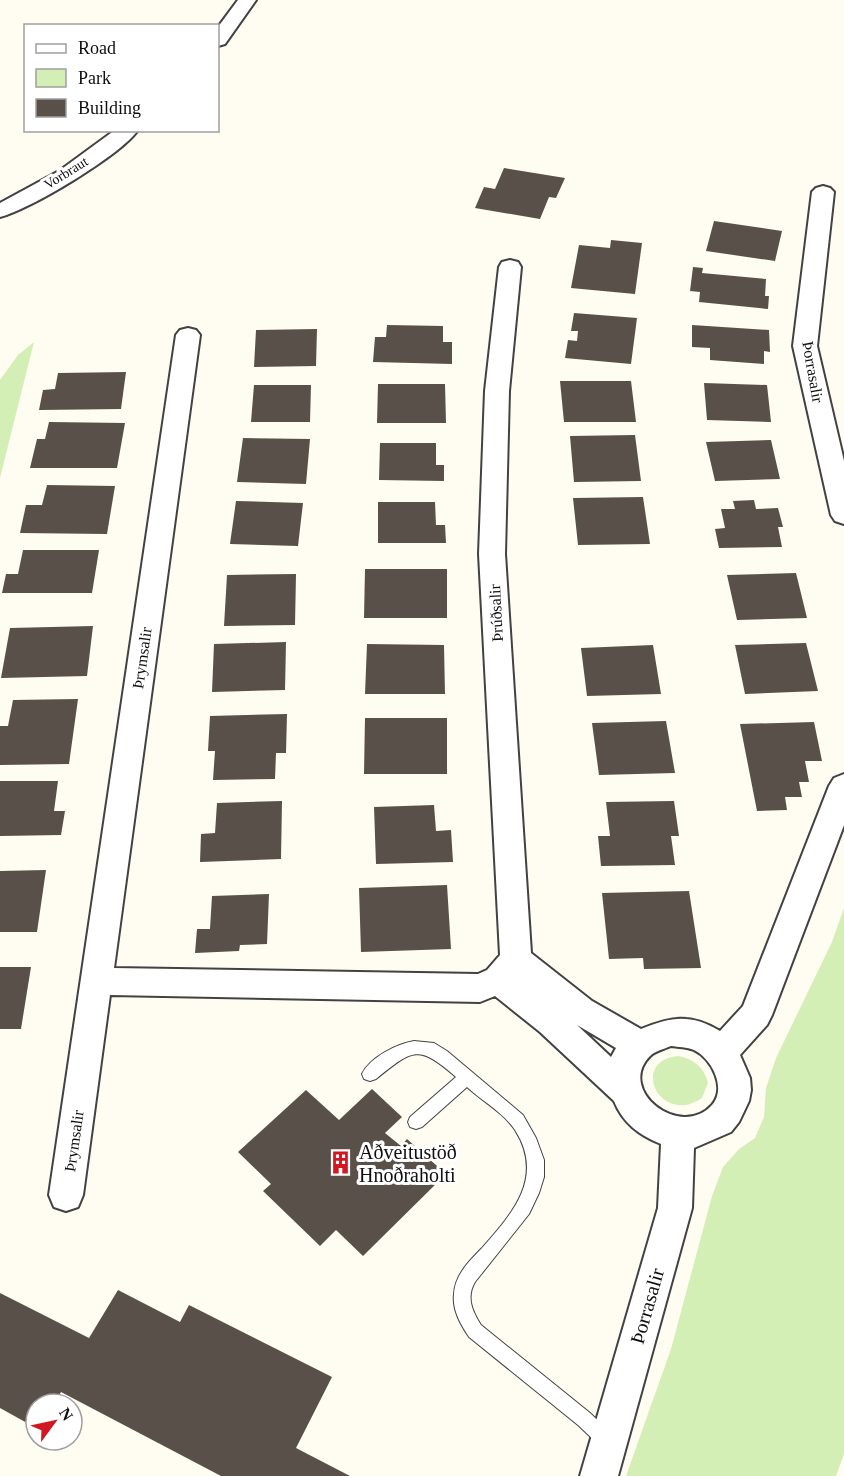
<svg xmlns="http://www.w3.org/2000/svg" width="844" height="1476" viewBox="0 0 844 1476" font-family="'Times New Roman',serif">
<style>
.green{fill:#d4efb6}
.building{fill:#59504a}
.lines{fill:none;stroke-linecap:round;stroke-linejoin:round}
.lane-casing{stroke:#424242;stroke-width:2}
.street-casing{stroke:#424242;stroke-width:4}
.lane{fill:#fff;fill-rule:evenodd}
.street{fill:#fff;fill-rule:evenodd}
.labels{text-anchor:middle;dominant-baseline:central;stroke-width:6;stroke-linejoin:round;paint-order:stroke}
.far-street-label{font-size:14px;fill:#0f0f0f;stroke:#fff}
.street-label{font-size:16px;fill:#0f0f0f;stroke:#fff}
.near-poi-label{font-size:20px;fill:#0f0f0f;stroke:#fff;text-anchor:start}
.near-street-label{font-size:20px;fill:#0f0f0f;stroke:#fff}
</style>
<rect width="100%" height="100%" fill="#fffcf1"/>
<path class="green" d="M34 342 0 478V380L18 355Z
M844 908V1454L836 1476H626L671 1349 712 1196 723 1167 739 1149 755 1138 764 1117 766 1088 776 1058 832 942Z
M678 1056C694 1059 704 1067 708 1083L702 1098C660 1127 629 1061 678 1056Z"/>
<path class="building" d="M504 168 565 178 556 198 549 197 540 219 475 208 484 187 495 189Z
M714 221 782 231 775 261 706 251Z
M611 240 642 243 635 294 571 288 579 245 610 248Z
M693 267 703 268 702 273 766 279 765 296H769L768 309 699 302 700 292 690 291Z
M574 313 637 318 631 364 565 358 568 340 577 341 578 331H571Z
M387 325 443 326V342H452V364L373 362 375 337H386Z
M692 325 769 330 770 352 764 351V364L710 360V348L692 347Z
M317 329 316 366 254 367 256 330Z
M126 372 121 409 39 410 43 390 55 389 58 373Z
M560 381H631L636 422H564Z
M704 383 767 385 771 422 707 420Z
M378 384H445L446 423H377Z
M254 385H311L310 422H251Z
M49 422 125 423 117 468H30L37 439H45Z
M635 435 641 481 574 482 570 436Z
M243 438 310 439 306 484 237 482Z
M771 440 780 479 715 481 706 442Z
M380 443H436V465H444V481L379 480Z
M47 485 115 486 107 534 20 533 26 505H42Z
M643 497 650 544 578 545 573 498Z
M754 500 756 509 778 508 783 527H778L782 547 719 548 715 529 725 528 721 509H735L733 501Z
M236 501 303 503 298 546 230 544Z
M378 502H435L436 525H445L446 543H378Z
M23 550H99L92 593H2L6 574H18Z
M365 569H447V618H364Z
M796 573 807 618 737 620 727 575Z
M296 574 295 625 224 626 227 575Z
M93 626 87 676 1 678 10 628Z
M286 642 285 690 212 692 214 644Z
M806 643 818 691 745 694 735 645Z
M367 644 444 645 445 694H365Z
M653 645 661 694 587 696 581 648Z
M78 699 69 764 0 765V726H8L13 700Z
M287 714 286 753H276L275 779 213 780 215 751H208L210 716Z
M365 718H447V774H364Z
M666 721 675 773 599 775 592 723Z
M814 722 822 761H805L809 782H799L802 797H785L787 810 757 811 740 724Z
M0 781H58L54 811H65L61 835 0 836Z
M282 801 281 859 200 862 201 834 215 833 217 803Z
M674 801 679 836H671L675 865 601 866 598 836H610L606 802Z
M434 805 436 831 451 830 453 862 376 864 374 807Z
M46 870 37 932H0V871Z
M447 885 451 949 361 952 359 888Z
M689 891 701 968 644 969 643 958 609 959 602 893Z
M269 894 267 944 240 945 239 951 195 953 197 929H210L212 896Z
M0 967H31L21 1029H0Z
M372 1089 402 1117 385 1133 401 1146 407 1139 446 1174 363 1256 336 1230 320 1246 263 1191 271 1184 238 1152 306 1090 339 1120Z
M118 1290 180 1322 189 1305 332 1377 296 1448 350 1476H221L61 1392 54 1404H36V1428L0 1408V1293L89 1338Z"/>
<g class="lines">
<defs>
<path id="lane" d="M414 1041 434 1043 447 1051 523 1115 536 1138 544 1160V1177L539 1193 529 1214 475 1282C466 1297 472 1311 481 1325L590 1413 611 1433 614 1439 611 1445 605 1448 599 1445 578 1425 469 1337C461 1325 452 1310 454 1294 455 1275 469 1261 482 1248 513 1213 545 1177 515 1130 504 1113 482 1101 467 1087L422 1127 416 1129 410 1127 408 1122 410 1117 456 1077C418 1044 413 1049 376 1079L370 1081 364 1079 362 1074C370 1057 397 1044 414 1041Z"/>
<path id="street" d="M238 0H256L225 44 218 46V27Z
M115 130H138C121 155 29 210 0 217V203L59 171Z
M823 186 830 188 834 192 817 346 844 461V524L835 521 831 515 793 346 812 192 816 188Z
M510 260 518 262 521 267 509 391 505 554 531 953 592 1001 641 1029C671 1017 690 1013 720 1031L743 1006 829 786 834 778 844 774V825L772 1015 767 1025 740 1055 750 1078 751 1090 749 1101 739 1122 731 1132 694 1148 692 1208 618 1476H580L658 1208 661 1144C639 1135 623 1123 614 1101L540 1032 495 996 480 1002 110 995 83 1195 78 1207 66 1211 54 1207 49 1195 176 335 180 330 188 328 196 330 200 335 114 968 478 974 487 970 500 955 479 554 485 391 499 267 502 262ZM577 1025 616 1048 611 1057ZM671 1046C678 1047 687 1047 694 1050 712 1059 727 1088 712 1105 680 1140 616 1090 650 1056 655 1051 664 1049 671 1046Z"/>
</defs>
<use href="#lane" class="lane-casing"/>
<use href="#street" class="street-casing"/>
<use href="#lane" class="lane"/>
<use href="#street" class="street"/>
</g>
<defs>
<symbol id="building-bare" viewBox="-9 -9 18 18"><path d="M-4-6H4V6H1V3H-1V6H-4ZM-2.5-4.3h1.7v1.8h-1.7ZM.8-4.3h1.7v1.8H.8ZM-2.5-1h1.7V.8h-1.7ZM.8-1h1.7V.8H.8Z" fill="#d01722" stroke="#fff" stroke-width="2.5" paint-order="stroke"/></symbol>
</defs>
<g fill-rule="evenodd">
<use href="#building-bare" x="324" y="1146" width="33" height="33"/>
</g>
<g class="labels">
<g class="far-street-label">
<text transform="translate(66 173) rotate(-32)">Vorbraut</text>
</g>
<g class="street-label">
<text transform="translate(813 372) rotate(80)">Þorrasalir</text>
<text transform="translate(496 613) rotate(-93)">Þrúðsalir</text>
<text transform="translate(142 658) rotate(-82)">Þrymsalir</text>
<text transform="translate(74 1141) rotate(-82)">Þrymsalir</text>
</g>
<g class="near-poi-label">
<text x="359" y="1152">Aðveitustöð<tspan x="359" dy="23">Hnoðraholti</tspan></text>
</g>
<g class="near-street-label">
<text transform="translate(647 1306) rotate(-74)">Þorrasalir</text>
</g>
</g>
<rect x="24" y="24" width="195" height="108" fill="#ffffff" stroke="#9f9f9f" stroke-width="1.5"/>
<rect x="36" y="44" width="30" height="9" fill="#ffffff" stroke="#9f9f9f" stroke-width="1.5"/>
<text x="78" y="54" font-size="18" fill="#0f0f0f">Road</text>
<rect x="36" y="69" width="30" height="18" fill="#d4efb6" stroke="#9f9f9f" stroke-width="1.5"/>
<text x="78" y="84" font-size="18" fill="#0f0f0f">Park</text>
<rect x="36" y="99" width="30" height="18" fill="#59504a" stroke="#9f9f9f" stroke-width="1.5"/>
<text x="78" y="114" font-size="18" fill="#0f0f0f">Building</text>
<g transform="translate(54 1422) rotate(57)"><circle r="28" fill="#ffffff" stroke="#9f9f9f" stroke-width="1.5"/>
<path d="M0-4.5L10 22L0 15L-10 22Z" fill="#d01722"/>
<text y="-9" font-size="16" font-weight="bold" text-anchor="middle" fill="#0f0f0f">N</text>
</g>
</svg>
